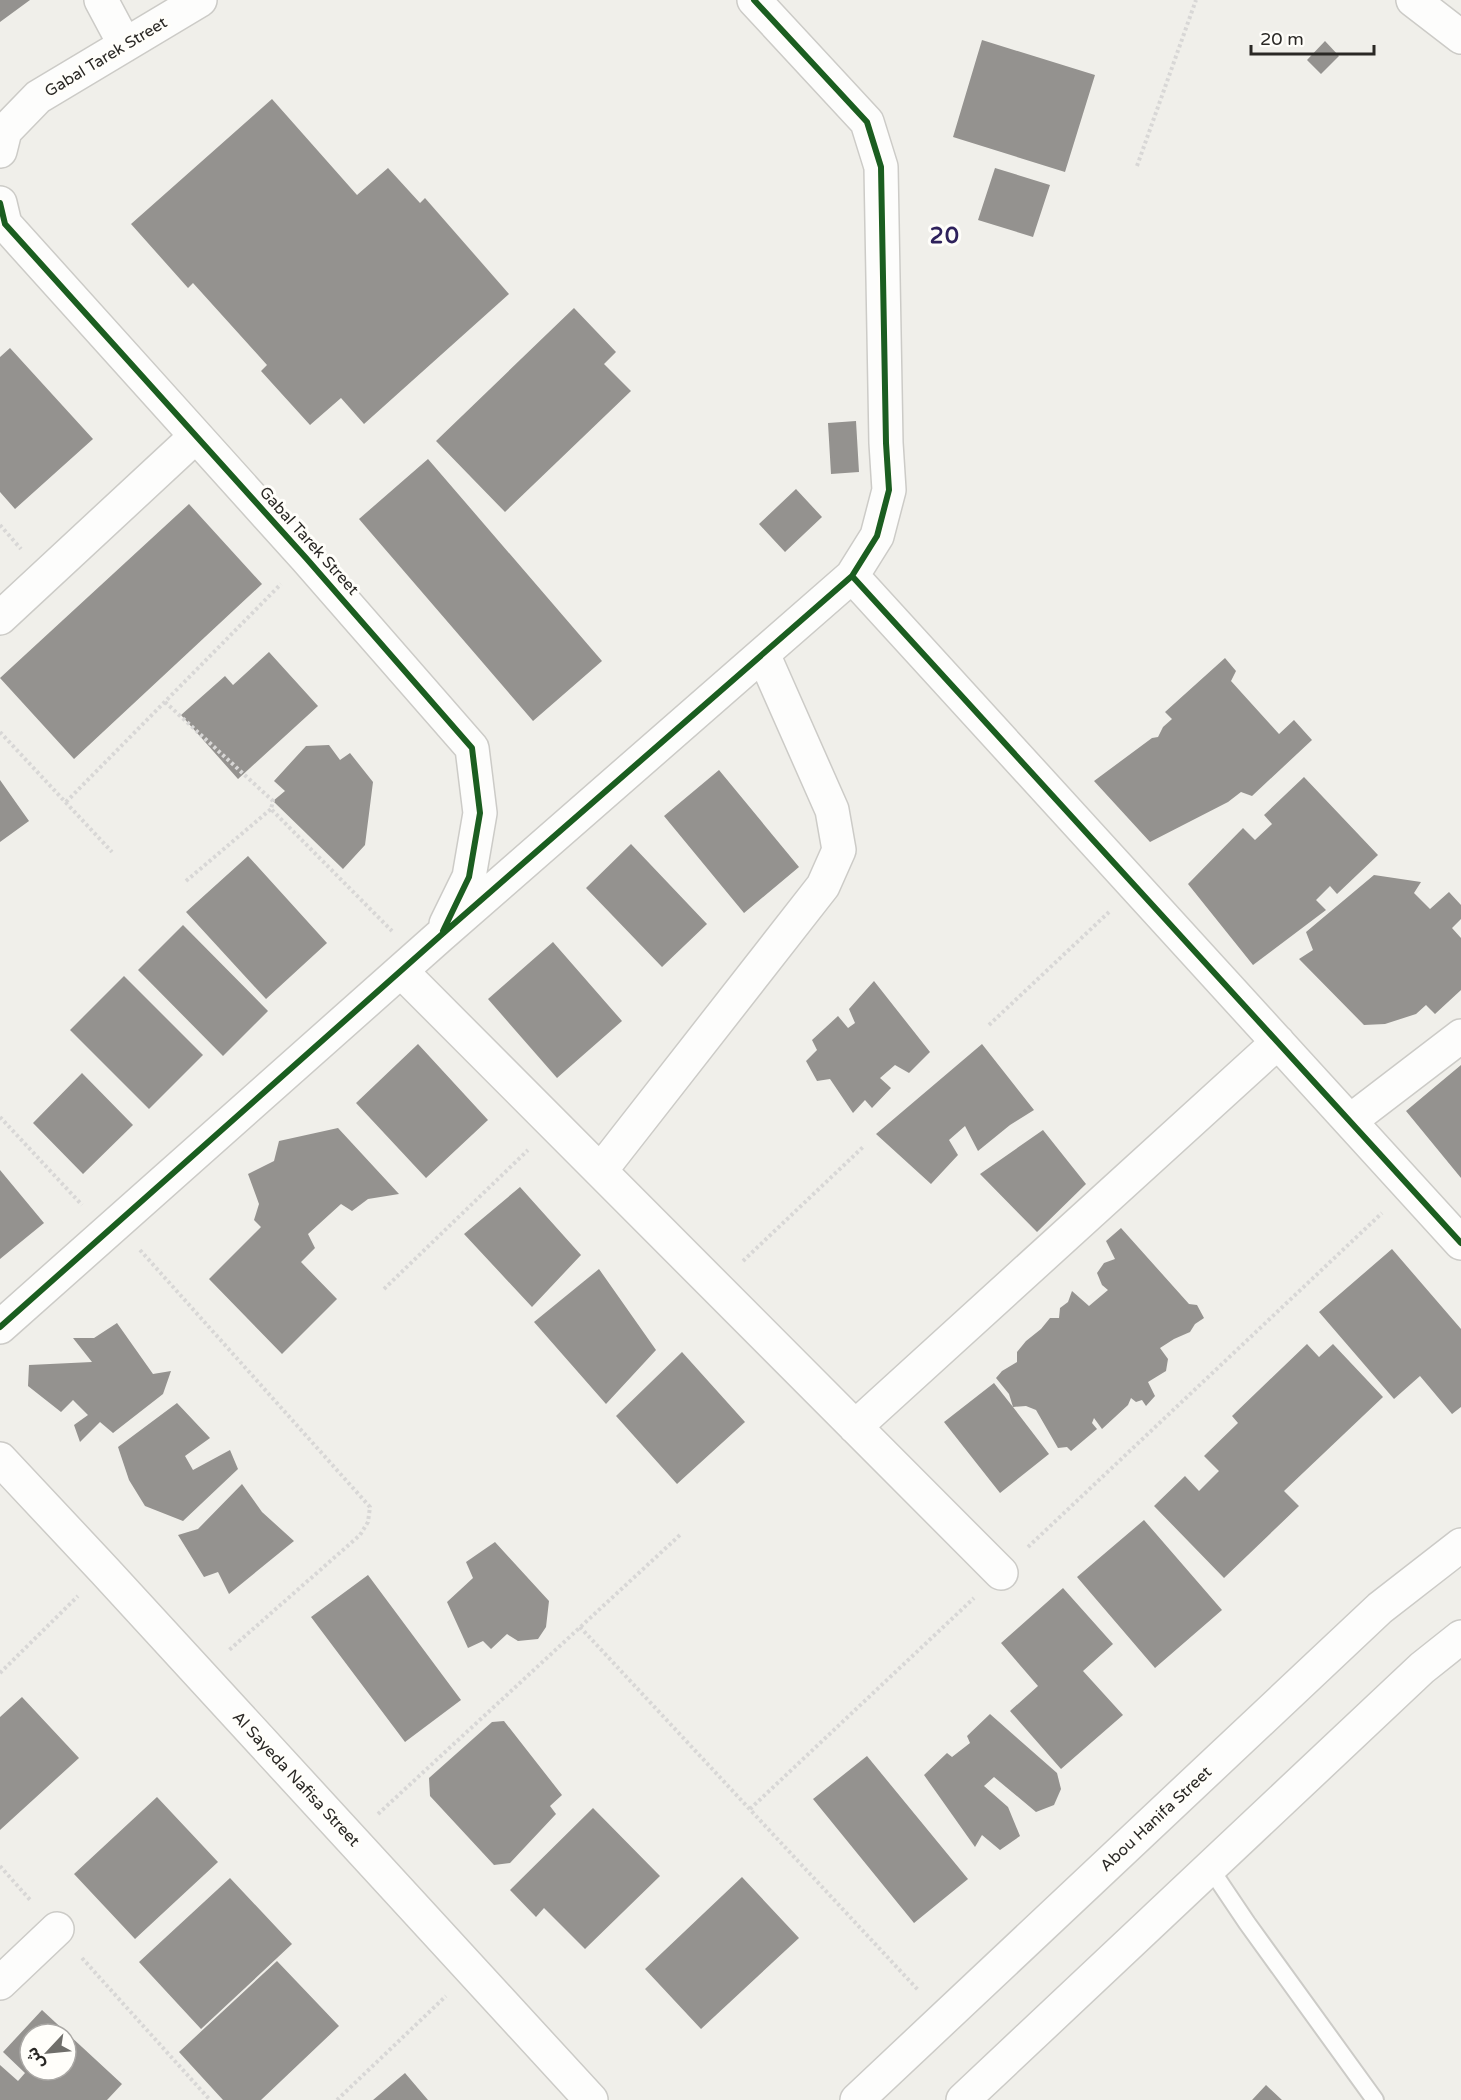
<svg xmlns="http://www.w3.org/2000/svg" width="1461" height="2100" viewBox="0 0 1461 2100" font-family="'Varela Round','Noto Sans Arabic',sans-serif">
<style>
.building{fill:#94928f;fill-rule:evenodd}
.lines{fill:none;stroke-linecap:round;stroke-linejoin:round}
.lane-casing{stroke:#cccbc7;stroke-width:20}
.street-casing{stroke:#cccbc7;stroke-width:36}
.path{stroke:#d8d7d6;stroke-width:4;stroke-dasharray:3 3;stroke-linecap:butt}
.lane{stroke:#fdfdfc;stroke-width:16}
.street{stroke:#fdfdfc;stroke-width:33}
.cycleway-casing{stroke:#fffefa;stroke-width:10}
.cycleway{stroke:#1b5e20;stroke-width:6}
.labels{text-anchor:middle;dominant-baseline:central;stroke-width:6;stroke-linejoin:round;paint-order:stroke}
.street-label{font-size:16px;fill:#2a2825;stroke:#fffefa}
.district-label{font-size:22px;font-weight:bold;letter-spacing:1.5px;fill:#2e215b;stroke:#fffefa}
</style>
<rect width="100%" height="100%" fill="#f0efea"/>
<path class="building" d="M0 0H30L0 22Z
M982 40 1095 75 1065 172 953 137Z
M1325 41 1339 56 1321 74 1307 60Z
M272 99 357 195 388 168 420 203 425 198 509 294 364 424 341 398 310 425 261 371 267 365 193 283 188 288 131 224Z
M995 168 1050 185 1033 237 978 220Z
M574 308 616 352 604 364 631 391 505 512 436 441Z
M10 348 93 439 15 509 0 492V357Z
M856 421 859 472 831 474 828 423Z
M428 459 602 661 533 721 359 519Z
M796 489 822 517 785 552 759 524Z
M189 504 262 584 74 759 0 678Z
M269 652 318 706 238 779 181 715 225 676 233 685Z
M1225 658 1236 671 1231 681 1279 734 1294 720 1312 740 1252 796 1241 792 1228 802 1150 842 1094 781 1152 738 1158 737 1163 727 1172 719 1165 712Z
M329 745 340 760 350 753 373 782 365 845 343 869 273 801 285 791 274 781 306 746Z
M719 770 799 867 744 913 664 816Z
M1304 777 1378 855 1337 894 1330 886 1316 900 1326 910 1253 965 1188 884 1243 828 1255 840 1272 824 1264 815Z
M0 780 29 821 0 842Z
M631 844 707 924 662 967 586 888Z
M248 856 327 943 266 999 186 912Z
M1374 875 1421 882 1414 893 1430 909 1449 892 1461 905V919L1452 928 1461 938V990L1435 1014 1426 1005 1416 1014 1385 1024 1364 1025 1299 959 1313 950 1306 932Z
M183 925 268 1011 223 1056 138 970Z
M553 942 622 1021 557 1078 488 999Z
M124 976 203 1055 149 1109 70 1030Z
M874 981 930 1052 909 1073 895 1065 880 1078 891 1088 872 1108 865 1100 853 1113 830 1079 817 1081 806 1061 817 1050 812 1040 838 1016 848 1028 855 1023 849 1009Z
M418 1044 488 1120 426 1178 356 1103Z
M982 1044 1034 1110 1010 1125 978 1151 965 1126 949 1140 958 1155 931 1184 876 1134Z
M1461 1065V1178L1406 1111Z
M82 1073 133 1125 83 1174 33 1123Z
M338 1128 399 1194 368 1199 352 1211 341 1204 308 1234 315 1248 301 1262 337 1299 282 1354 209 1279 261 1227 254 1220 259 1204 248 1174 274 1161 279 1141Z
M1043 1130 1086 1184 1037 1232 980 1174Z
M0 1170 44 1223 0 1259Z
M520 1187 581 1255 532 1307 464 1234Z
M1121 1228 1189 1304 1197 1305 1204 1318 1195 1324 1190 1332 1174 1339 1160 1348 1168 1359 1166 1371 1148 1382 1155 1396 1146 1406 1142 1400 1136 1402 1131 1398 1128 1405 1102 1429 1094 1418 1092 1423 1097 1429 1071 1451 1067 1447 1058 1448 1036 1410 1026 1406 1013 1407 1049 1454 1000 1493 944 1422 994 1383 1013 1407 1009 1394 996 1378 1002 1371 1017 1362V1352L1026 1341 1041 1329 1050 1318H1059L1060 1308 1068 1302 1072 1291 1089 1306 1108 1290 1102 1285 1097 1273 1104 1263 1115 1259 1106 1241Z
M1392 1249 1461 1329V1407L1452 1414 1420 1376 1394 1399 1319 1312Z
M599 1269 656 1350 606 1404 534 1322Z
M117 1323 153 1374 171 1371 163 1394 113 1433 100 1422 80 1442 74 1425 88 1415 73 1400 61 1412 28 1386 29 1365 92 1362 73 1338H94Z
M1307 1344 1319 1357 1333 1344 1383 1397 1284 1491 1299 1506 1224 1578 1154 1506 1185 1476 1199 1491 1219 1471 1204 1456 1238 1423 1232 1416Z
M682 1352 745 1422 677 1484 616 1416Z
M177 1403 210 1438 185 1456 193 1470 230 1450 238 1469 183 1521 145 1506 129 1480 118 1447Z
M242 1484 262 1512 294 1541 229 1594 218 1572 204 1577 178 1535 198 1529Z
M1144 1520 1222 1610 1155 1668 1077 1577Z
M495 1542 549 1601 546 1627 538 1639 518 1641 507 1634 491 1649 483 1641 468 1648 447 1602 473 1578 466 1562Z
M368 1575 461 1700 405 1742 311 1617Z
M1063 1588 1113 1644 1083 1671 1123 1715 1061 1769 1010 1711 1038 1686 1001 1643Z
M22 1697 79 1758 0 1830V1717Z
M990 1714 1057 1773 1061 1789 1054 1805 1036 1812 994 1777 984 1786 1008 1807 1020 1836 1000 1850 982 1835 975 1847 924 1775 947 1753 952 1757 970 1743 967 1736Z
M504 1721 562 1795 550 1806 556 1814 510 1863 494 1865 430 1796 429 1778 492 1722Z
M867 1756 968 1879 914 1923 813 1799Z
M157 1797 218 1862 135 1939 74 1874Z
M593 1808 660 1876 585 1949 544 1908 536 1917 510 1890Z
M742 1877 799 1938 701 2029 645 1969Z
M230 1878 292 1944 201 2029 139 1962Z
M277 1961 339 2026 261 2100H223L179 2052Z
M42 2010 122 2084 107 2100H0V2065L18 2081 25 2073 3 2052ZM30 2034H66V2070H30Z
M405 2073 428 2100H373Z
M1266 2085 1282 2100H1252Z"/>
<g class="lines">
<defs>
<path id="lane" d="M1210 1868 1247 1923 1375 2100"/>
<path id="street" d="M101 0 125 45
M1413 0 1461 37
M0 151 5 131 38 97 200 0
M0 203 5 224 306 558 472 748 480 813 469 877 446 924
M852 576 1461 1243
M0 618 196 436
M401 971 1001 1573
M1350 1121 1461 1036
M601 1170 823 886 839 850 832 810 763 654
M0 1327 440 936 852 576 877 536 889 490 886 443 881 167 867 122 754 0
M855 1427 1278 1042
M0 1459 104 1570 591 2100
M0 1983 57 1929
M857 2100 1380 1608 1461 1545
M963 2100 1422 1668 1461 1637"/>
</defs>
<use href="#lane" class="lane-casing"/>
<use href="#street" class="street-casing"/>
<path class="path" d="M1137 166 1196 0
M0 525 21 549
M165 702 273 801 271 809 392 931
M0 732 112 852
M66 802 281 584
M186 881 271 809
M989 1025 1109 912
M0 1117 82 1205
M140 1250 370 1507 368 1522 360 1535 228 1651
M743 1261 863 1147
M384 1289 528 1150
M1028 1547 1382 1213
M580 1627 919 1991
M0 1673 78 1596
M750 1809 974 1598
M378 1814 681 1534
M0 1866 31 1901
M82 1958 210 2100
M337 2100 446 1996"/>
<use href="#lane" class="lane"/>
<use href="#street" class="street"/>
<defs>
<path id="cycleway" d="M0 203 5 224 306 558 472 748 480 813 469 877 443 931
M852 576 1461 1243
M0 1327 440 936 852 576 877 536 889 490 886 443 881 167 867 122 754 0"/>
</defs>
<use href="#cycleway" class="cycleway-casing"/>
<use href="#cycleway" class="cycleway"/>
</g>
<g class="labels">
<g class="street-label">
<text transform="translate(106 57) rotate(-31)">Gabal Tarek Street</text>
<text transform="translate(309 541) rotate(48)">Gabal Tarek Street</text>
<text transform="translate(296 1779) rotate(47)">Al Sayeda Nafisa Street</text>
<text transform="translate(1156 1819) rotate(-43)">Abou Hanifa Street</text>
</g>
<g class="district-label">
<text x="945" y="236">20</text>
</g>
</g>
<g transform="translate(48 2052) rotate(244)"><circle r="28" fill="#fffefa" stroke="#aaa8a5" stroke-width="1.5"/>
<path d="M0-4.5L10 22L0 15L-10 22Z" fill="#6f6e6a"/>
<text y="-9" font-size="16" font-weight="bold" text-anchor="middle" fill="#2a2825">ش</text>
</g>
<path d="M1251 45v9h123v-9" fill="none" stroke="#2a2825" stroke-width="3"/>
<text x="1260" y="45" font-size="18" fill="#2a2825" stroke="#fffefa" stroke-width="4.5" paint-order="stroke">20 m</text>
</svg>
